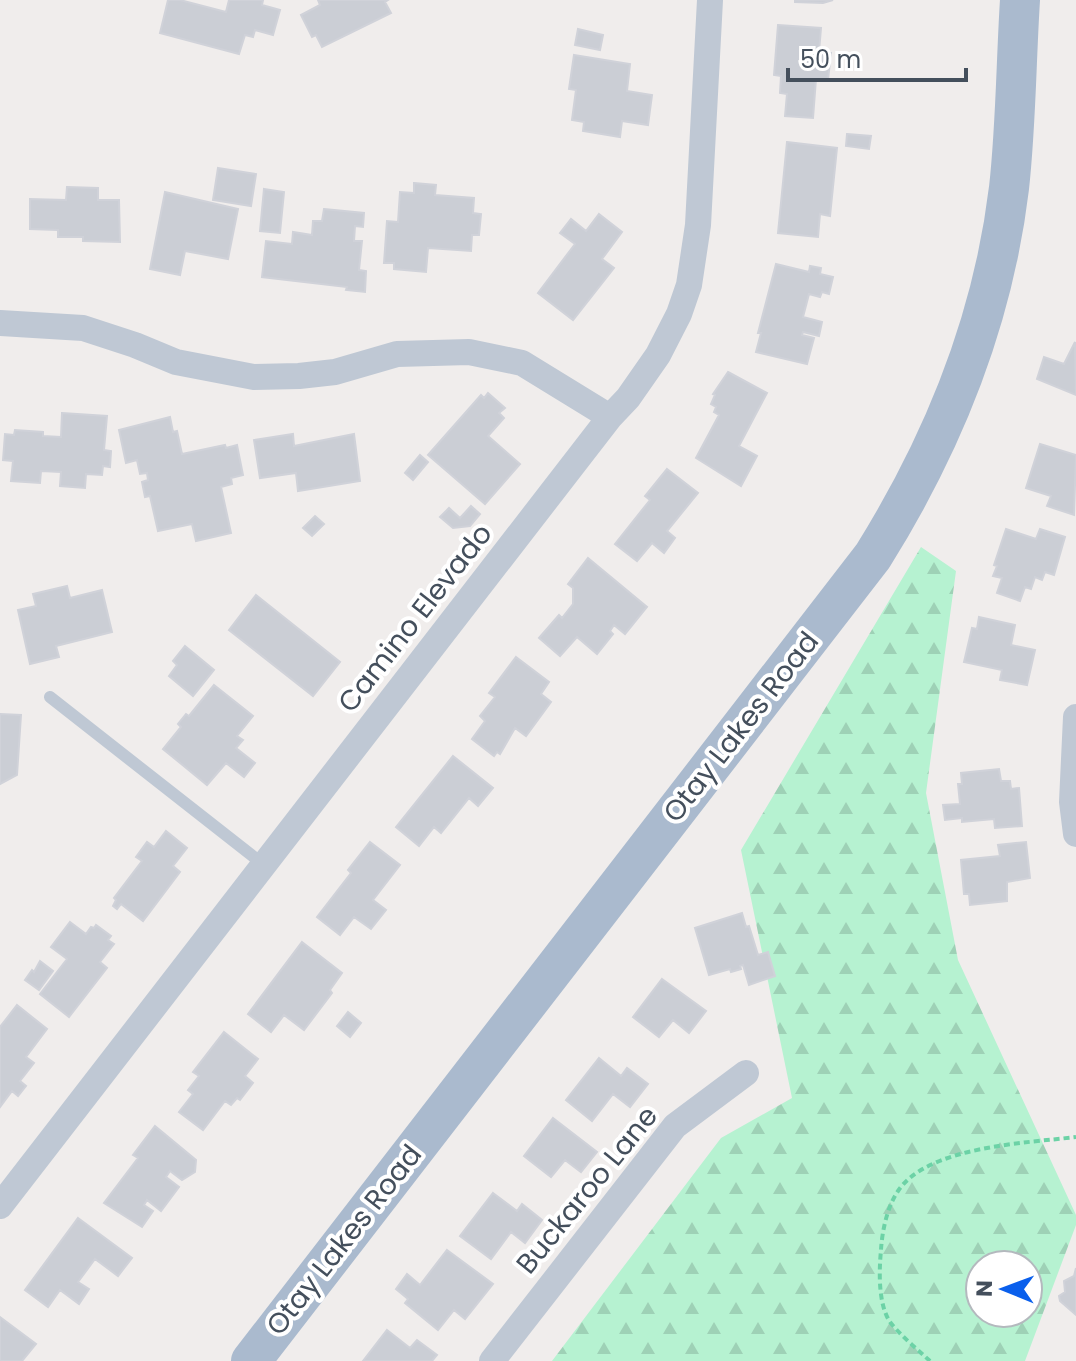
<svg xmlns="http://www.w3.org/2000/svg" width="1076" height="1361" viewBox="0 0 1076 1361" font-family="Poppins,sans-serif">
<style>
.forest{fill:url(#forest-firs);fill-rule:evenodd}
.building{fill:#cbced5;stroke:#d0d2d9;stroke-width:2}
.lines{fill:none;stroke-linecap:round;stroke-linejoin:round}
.path{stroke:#6cd2a6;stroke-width:4;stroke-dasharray:6 4;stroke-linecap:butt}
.lane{stroke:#bfc8d4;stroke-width:12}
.street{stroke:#bfc8d4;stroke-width:26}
.primary{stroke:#aabace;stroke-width:40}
.labels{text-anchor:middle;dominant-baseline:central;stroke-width:8;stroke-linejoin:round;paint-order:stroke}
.street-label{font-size:28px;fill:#444f5c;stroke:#fff}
</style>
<defs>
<pattern id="forest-firs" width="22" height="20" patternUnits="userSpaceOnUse" patternTransform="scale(2)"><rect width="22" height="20" fill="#b6f2d1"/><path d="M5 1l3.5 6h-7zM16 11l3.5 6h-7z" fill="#9ed1b6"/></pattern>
</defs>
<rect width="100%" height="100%" fill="#f0edec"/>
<path class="forest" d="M921 547 956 571 926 793 958 960 1076 1215V1225L1025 1361H552L721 1138 792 1098 741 850ZM980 1265H1028V1313H980Z"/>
<path class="building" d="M168 0H180L226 12 229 0H263L262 5 280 10 273 35 255 30 253 37 245 35 239 54 160 33Z
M318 0H388L385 2 391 13 322 47 316 35 312 37 301 15 320 5Z
M795 0H833L823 3 795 2Z
M778 25 821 28 819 52 831 53 828 80 816 79 813 118 785 116 787 94 780 93 781 76 774 75Z
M578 29 603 35 600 50 575 45Z
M574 55 630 64 627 91 652 95 648 125 622 121 620 137 583 131 584 122 572 120 576 90 569 89Z
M847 134 871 136 869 149 846 146Z
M787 142 837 148 830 216 820 214 818 237 778 233Z
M218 168 256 174 251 206 213 200Z
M414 183 436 185 435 195 474 198 473 213 481 214 479 235H472L471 251 428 248 426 272 394 269V263H384L387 221 398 222 400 192 414 193Z
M67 187 98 188V200H119L120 242 83 241V237H58V230L30 229V199L66 200Z
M264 189 284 192 280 233 260 231Z
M165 192 238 209 228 259 185 251 180 275 150 269Z
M324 209 364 213 363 227 355 226 354 241H362L359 270 366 271 365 292 346 290 347 287 262 277 266 241 292 244 293 232 312 235 313 221H322Z
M599 214 622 232 602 259 614 268 573 320 538 293 575 244 560 233 571 219 586 231Z
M776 264 809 272 810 266 821 268 820 274 833 277 829 294 822 292 820 297 809 294 803 317 822 322 819 336 803 332 802 335 814 338 807 364 756 352 761 333H758Z
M1075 342 1076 395 1037 379 1044 357 1064 364Z
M728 372 767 393 739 446 757 456 741 486 696 458 719 415 714 412 716 407 711 404 715 395 713 394Z
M488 393 505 408 499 413 504 418 488 436 520 464 485 504 428 455 481 395 484 398Z
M62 413 107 416 104 450 111 451 110 467 103 466 102 475 86 474 85 488 60 486 61 472 41 471 40 483 11 481 13 461 3 460 5 434 14 435 15 430 43 432V436L61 437Z
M170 417 173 432 177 431 182 454 225 445 226 448 237 445 243 475 231 478 232 484 221 487 231 533 196 541 192 524 158 531 150 496 145 497 142 482 148 480 147 473 140 474 137 460 126 463 119 430Z
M293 434 294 446 354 434 360 481 298 491 296 473 260 478 254 440Z
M1040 444 1076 455 1074 515 1047 506 1051 496 1026 488Z
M420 455 428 462 413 480 405 473Z
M667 469 698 493 667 531 675 538 664 553 652 543 637 561 615 544 650 500 645 496Z
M471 506 480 514 470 526 453 528 440 517 449 508 460 518Z
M315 516 324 524 312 536 303 528Z
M1006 529 1036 539 1040 529 1065 537 1054 575 1045 572 1042 580 1035 577 1031 589 1025 587 1020 601 997 593 1002 578 993 576 997 566 994 565Z
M588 558 647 607 625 634 614 625 610 631 613 634 597 654 577 637 560 656 539 638 559 615 562 618 573 604V588L568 584Z
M67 586 70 598 102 590 112 632 56 646 59 657 30 664 18 610 36 606 33 594Z
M256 595 340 662 313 696 229 630Z
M979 617 1015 625 1011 645 1035 650 1027 685 1000 680 1002 670 964 662 972 628 977 629Z
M185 646 214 670 193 696 169 676 177 665 173 661Z
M516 657 549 682 541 694 551 702 526 736 515 728 500 754 497 752 494 756 472 739 485 721 480 716 495 697 489 693Z
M214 685 253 716 237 736 243 740 236 748 255 763 244 777 226 763 207 785 163 749 181 727 178 724 186 714 189 716Z
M0 714 21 715 17 775 0 784Z
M453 756 493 788 478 806 469 798 441 833 434 827 419 846 396 827Z
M999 769 1001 781H1010L1011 789 1019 788 1022 826 995 828 994 819 962 822V818L945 820 943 805 960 804 958 784H962L961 773Z
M166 831 187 848 173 866 180 872 143 921 121 904 117 909 113 906 116 900 114 898 142 861 136 857 147 842 154 847Z
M370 842 400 865 373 900 386 910 371 929 354 917 340 935 317 917 351 873 348 870Z
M1026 842 1030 878 1007 882V901L970 905 969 894H964L961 860 1000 856 998 845Z
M742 913 746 927 749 926 758 955 768 952 775 976 749 985 743 965 740 966 741 969 731 972 730 969 709 975 695 928Z
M70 922 86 934 91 927 94 928 96 925 111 936 108 940 114 944 100 962 107 968 69 1017 40 994 67 959 51 947Z
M302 942 342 973 330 990 332 993 304 1030 284 1015 271 1032 248 1014Z
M40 961 53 971 39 990 25 980 32 970 34 972Z
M662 979 706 1011 689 1033 673 1020 659 1037 633 1017Z
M17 1005 47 1029 26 1057 34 1063 20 1081 26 1086 18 1096 12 1091 0 1107V1027Z
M348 1012 361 1023 350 1037 337 1026Z
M224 1032 258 1059 245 1076 253 1083 240 1100 237 1098 231 1105 225 1101 203 1130 179 1112 193 1094 188 1090 199 1076 193 1072Z
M599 1058 621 1076 627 1068 648 1084 630 1107 613 1094 592 1121 566 1100Z
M553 1118 597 1152 581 1172 565 1160 551 1177 524 1156Z
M155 1126 196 1160 195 1172 182 1180 170 1171 166 1177 179 1187 161 1211 147 1200 144 1205 153 1211 142 1227 104 1203 138 1158 133 1155Z
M493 1193 517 1211 522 1204 542 1220 525 1243 511 1232 491 1259 460 1236Z
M78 1218 132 1258 118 1276 95 1259 78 1282 89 1289 79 1304 60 1290 48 1307 25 1290Z
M447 1250 493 1284 465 1319 454 1310 438 1330 405 1303 408 1299 396 1289 407 1274 420 1285Z
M1076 1268V1315L1060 1301 1059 1296 1065 1292 1064 1281 1074 1276Z
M0 1317 36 1344 22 1361H0Z
M387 1330 410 1348 417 1340 437 1355 432 1361H363Z"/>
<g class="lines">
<path class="path" d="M930 1361C917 1349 901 1336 890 1322 878 1304 879 1271 881 1250 882 1232 887 1207 898 1191 928 1146 1027 1143 1076 1137"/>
<path class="lane" d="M50 697 264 865"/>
<path class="street" d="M0 323 83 328 135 345 176 362 254 377 299 376 335 372 397 354 469 352 522 363 610 417
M1076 717 1072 802 1076 834
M0 1206 610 417 628 398 658 355 679 314 689 285 698 225 710 0
M492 1361 675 1126 746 1073"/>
<path class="primary" d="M251 1361 873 556C943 444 993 321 1009 188 1016 126 1016 63 1020 0"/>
</g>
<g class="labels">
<g class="street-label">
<text transform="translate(415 618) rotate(-52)">Camino Elevado</text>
<text transform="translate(741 727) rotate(-52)">Otay Lakes Road</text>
<text transform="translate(587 1190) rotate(-51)">Buckaroo Lane</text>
<text transform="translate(344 1240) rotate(-52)">Otay Lakes Road</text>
</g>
</g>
<g transform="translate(1004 1289) rotate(271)"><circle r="38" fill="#ffffff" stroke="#b4b9be" stroke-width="2"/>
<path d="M0-6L14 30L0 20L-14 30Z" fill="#0a5fec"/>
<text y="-12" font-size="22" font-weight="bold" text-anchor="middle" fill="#444f5c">N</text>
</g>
<path d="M788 68v12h178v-12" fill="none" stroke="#444f5c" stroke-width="4"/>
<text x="800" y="68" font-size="24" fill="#444f5c" stroke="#ffffff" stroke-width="6" paint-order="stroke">50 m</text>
</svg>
